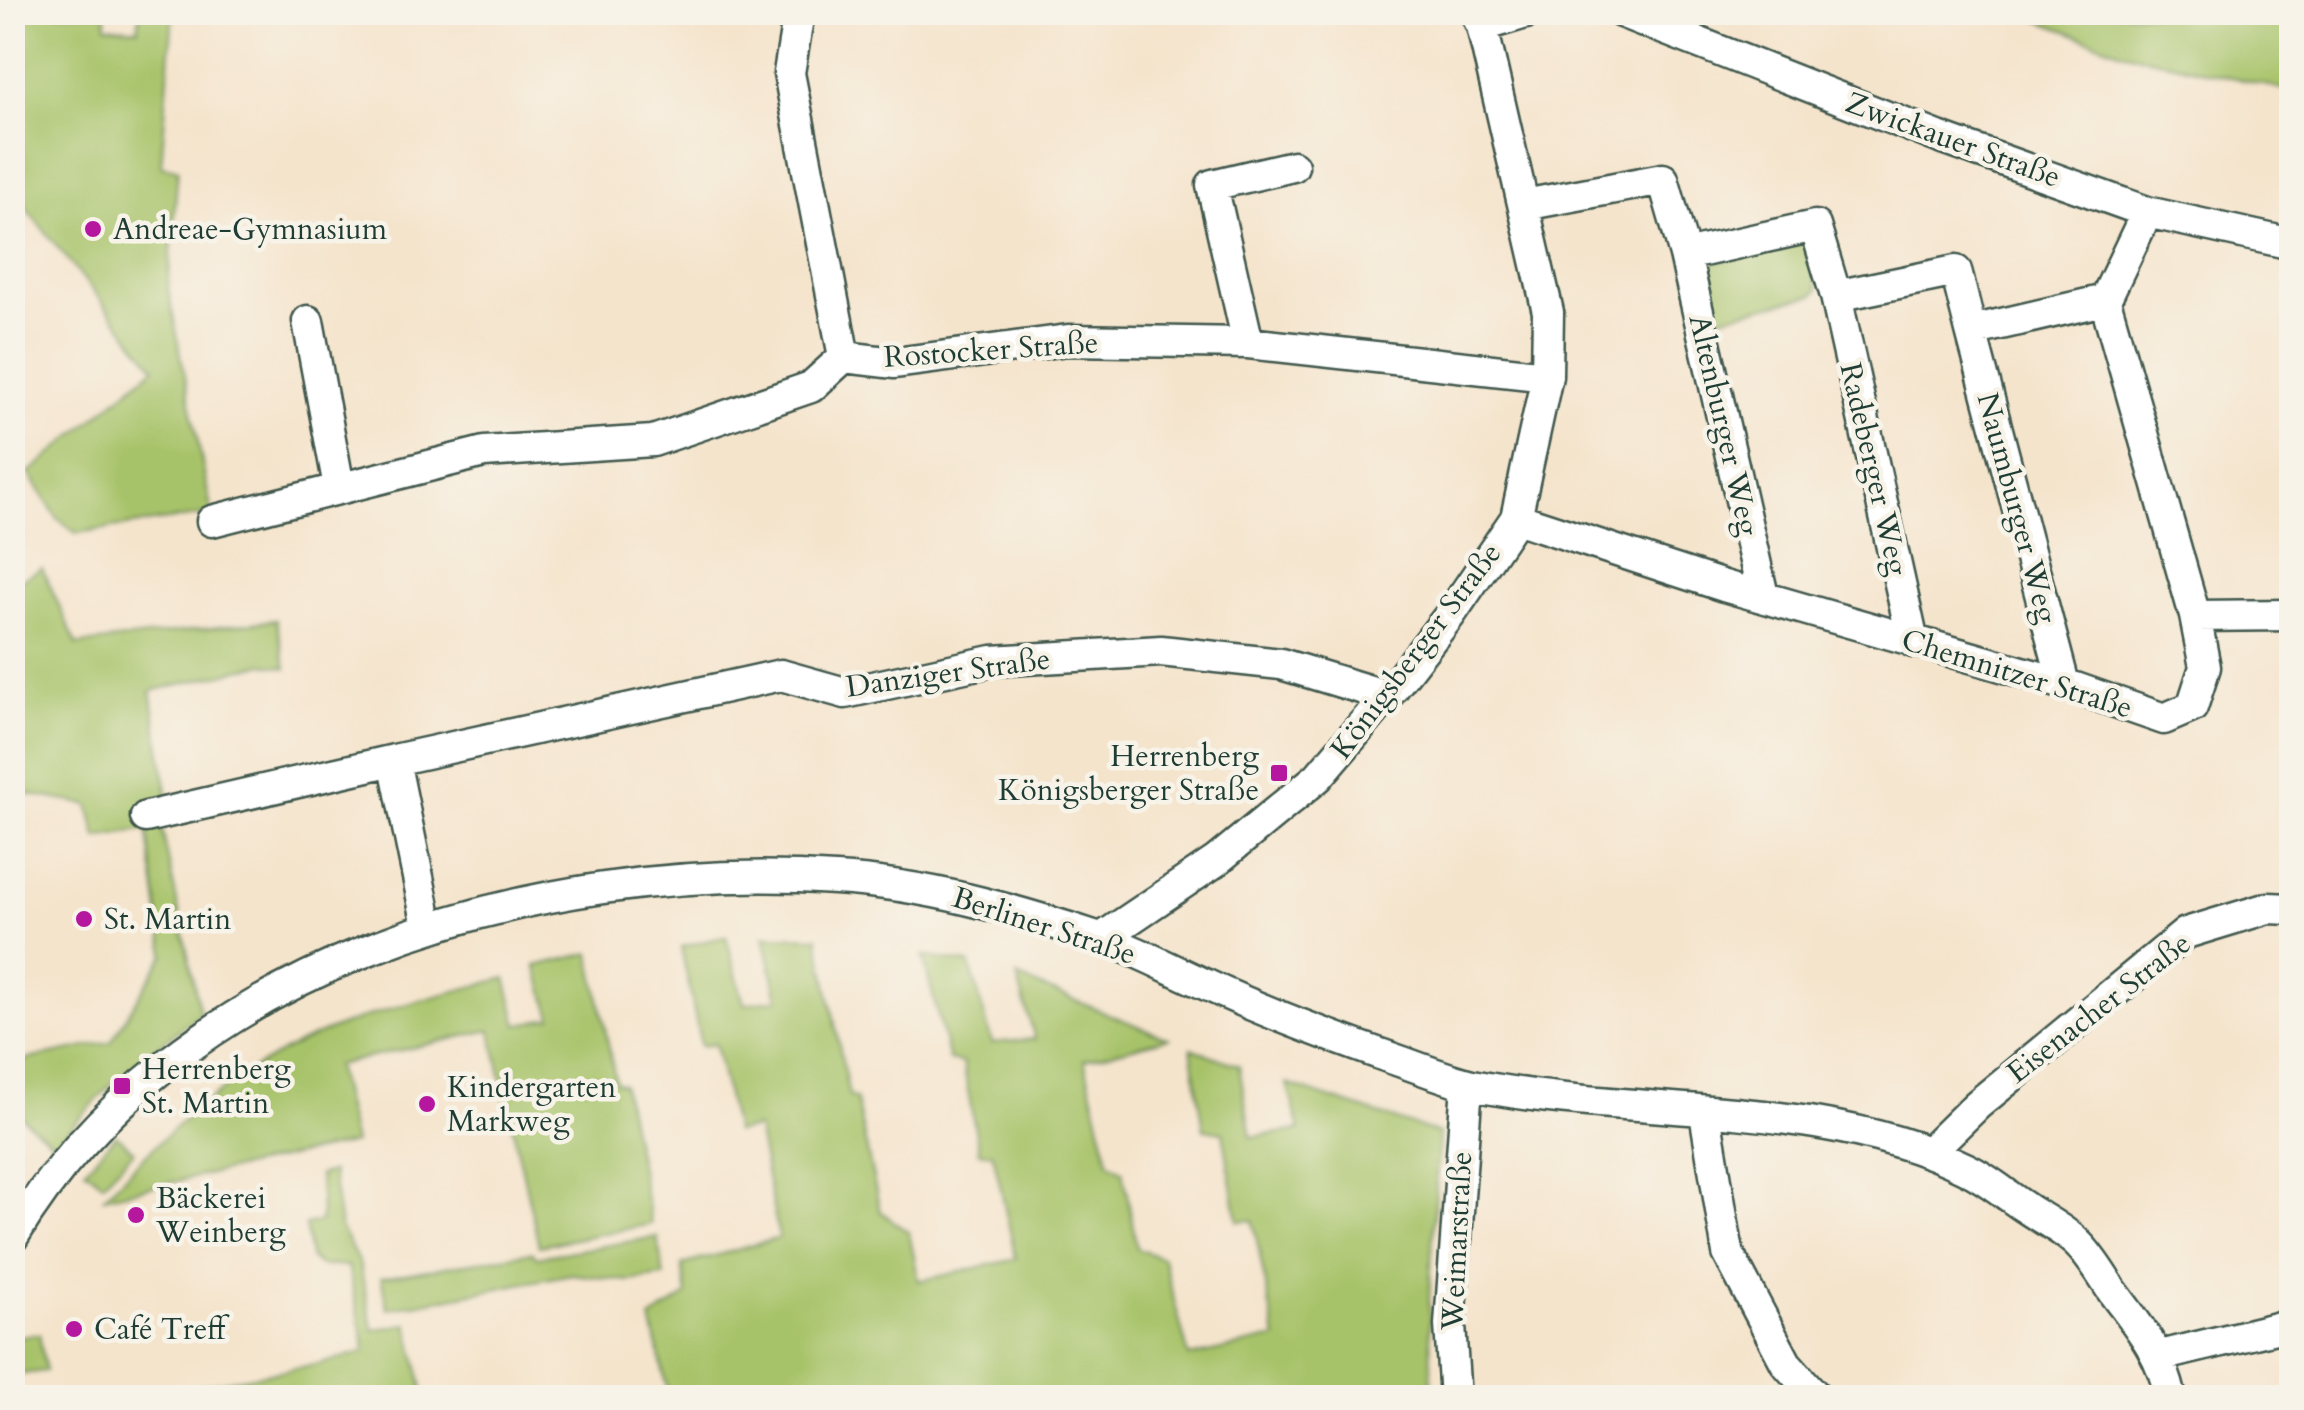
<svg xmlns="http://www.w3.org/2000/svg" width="2304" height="1410" viewBox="0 0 2304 1410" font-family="Cardo,serif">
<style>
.green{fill:#a7c369;stroke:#63804e;stroke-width:2.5}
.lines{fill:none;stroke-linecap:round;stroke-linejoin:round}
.minor-casing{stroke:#3f564b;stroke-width:35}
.minor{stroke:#fff;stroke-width:30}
.poi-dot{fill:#b5179e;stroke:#f7f3e8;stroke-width:4}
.labels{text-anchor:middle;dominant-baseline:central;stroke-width:9;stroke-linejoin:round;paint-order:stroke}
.street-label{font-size:30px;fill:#1f3d34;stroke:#f7f3e8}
.poi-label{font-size:30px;fill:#1f3d34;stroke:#f7f3e8;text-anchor:start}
</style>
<rect width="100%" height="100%" fill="#f7f3e8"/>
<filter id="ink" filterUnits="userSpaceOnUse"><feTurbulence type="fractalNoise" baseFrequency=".01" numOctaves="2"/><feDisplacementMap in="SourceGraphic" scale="20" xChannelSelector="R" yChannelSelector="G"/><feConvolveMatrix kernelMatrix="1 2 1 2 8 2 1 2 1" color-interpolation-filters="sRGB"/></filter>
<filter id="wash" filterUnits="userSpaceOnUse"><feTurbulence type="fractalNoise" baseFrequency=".0048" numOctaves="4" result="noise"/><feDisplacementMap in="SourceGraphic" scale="40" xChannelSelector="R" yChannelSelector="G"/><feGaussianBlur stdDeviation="2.25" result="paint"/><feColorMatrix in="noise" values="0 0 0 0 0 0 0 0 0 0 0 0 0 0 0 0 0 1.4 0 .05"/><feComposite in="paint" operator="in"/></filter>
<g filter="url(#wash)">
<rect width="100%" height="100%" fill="#f5e4cc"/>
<path class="green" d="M12 13H106V26L138 29 140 13H173L161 166 178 169 168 289 212 514 76 533 57 518 29 473 155 367 13 192Z
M2018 13H2291V91L2122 52Z
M1795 242 1805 244 1818 290 1813 295 1708 320 1702 265Z
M42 568 77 645 276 620 286 668 264 664 151 691 169 804 158 810 200 1013 117 1079 55 1144C13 1111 13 1117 13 1062L111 1042 165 954 147 829 97 838 89 805 13 791 12 585Z
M726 936 744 1004 778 999 764 936 818 937 849 1096 856 1099 880 1211 909 1233 919 1281 1016 1259 993 1153 979 1152 963 1063 949 1060 923 956 970 964 992 1043 1035 1039 1017 977 1168 1038 1084 1060 1109 1162 1123 1171 1137 1249 1163 1258 1189 1357 1276 1338 1253 1220 1238 1221 1223 1132 1204 1129 1191 1048 1239 1066 1251 1137 1300 1130 1287 1084 1439 1134 1429 1302 1432 1397H1411L1408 1384 1347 1397H1295L1294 1394 1276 1398 669 1397 651 1319 687 1295 682 1265 779 1238 757 1128 735 1132 715 1044 701 1046 681 947Z
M590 953 616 1083 623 1084 651 1224 539 1246 491 1030 336 1065 354 1143 104 1197C162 1136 225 1078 302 1042 366 1012 437 996 506 978L518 1025 552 1017 536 966Z
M116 1135 134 1151 103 1183 85 1169Z
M332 1172 340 1227 360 1265 373 1330 408 1324 425 1397H141L328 1362 366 1351 348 1266H320L310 1258 305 1225 321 1221 319 1175Z
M657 1237 664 1276 628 1281 572 1274 388 1309 381 1278 532 1252 537 1257Z
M39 1334 46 1371 13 1375 15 1343 21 1336Z"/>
</g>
<g filter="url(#ink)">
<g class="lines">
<defs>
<path id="minor" d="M799 12 789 73 844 357
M1621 12 1938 137 2147 212 2292 244
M1482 26 1529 12
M1524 205 1663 179 1685 255 1815 226 1836 296 1956 271 1971 331 2105 300
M1685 255 1763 596
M1836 296 1913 642
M308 321 339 487
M1971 331 2064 684
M1248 343 1212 185 1293 166
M844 357 895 363 1068 340 1248 343 1547 376
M1516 518 1724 586 2064 684 2164 719 2192 707 2205 667 2195 616 2105 300 2147 212
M212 521 484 452 653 441 811 387 844 357
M2195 616 2292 615
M146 817 394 760
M428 926 394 760 781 675 845 693 992 661 1161 651 1281 664 1387 696
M1102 938 1216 861 1318 777 1387 696 1450 615 1516 518 1547 376 1548 312 1482 26 1475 12
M1705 1113 1728 1253 1786 1363 1817 1398
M1929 1152 1977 1105 2186 933 2268 908 2292 909
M12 1238C175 965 533 859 835 879 924 884 1012 909 1097 937 1135 949 1172 970 1209 986 1269 1014 1329 1036 1391 1058 1418 1067 1445 1079 1472 1085 1631 1118 1818 1096 1965 1168 1987 1178 2006 1195 2026 1208 2042 1219 2063 1229 2077 1243 2091 1256 2102 1276 2113 1292 2141 1330 2160 1350 2171 1398
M2160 1356 2292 1324
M1455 1398 1450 1325 1467 1084"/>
</defs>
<use href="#minor" class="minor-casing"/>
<use href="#minor" class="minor"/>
</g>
</g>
<g class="poi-dot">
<circle cx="93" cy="229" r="10"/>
<rect x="1269" y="763" width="20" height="20" rx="5"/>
<circle cx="84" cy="919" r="10"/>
<rect x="112" y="1076" width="20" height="20" rx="5"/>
<circle cx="427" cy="1104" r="10"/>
<circle cx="136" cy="1215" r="10"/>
<circle cx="74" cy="1329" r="10"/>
</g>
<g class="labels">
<g class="street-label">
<text transform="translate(1953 140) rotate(20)">Zwickauer Straße</text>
<text transform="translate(991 350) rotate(-4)">Rostocker Straße</text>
<text transform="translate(1724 425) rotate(77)">Altenburger Weg</text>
<text transform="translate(1874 469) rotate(77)">Radeberger Weg</text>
<text transform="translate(2017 508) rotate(75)">Naumburger Weg</text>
<text transform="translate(1416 651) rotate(-53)">Königsberger Straße</text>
<text transform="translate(948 673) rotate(-8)">Danziger Straße</text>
<text transform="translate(2017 674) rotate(17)">Chemnitzer Straße</text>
<text transform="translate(1044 926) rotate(18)">Berliner Straße</text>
<text transform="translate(2099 1008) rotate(-38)">Eisenacher Straße</text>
<text transform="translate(1457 1241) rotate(-87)">Weimarstraße</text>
</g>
<g class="poi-label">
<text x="113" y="229">Andreae-Gymnasium</text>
<text x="1259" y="756" text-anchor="end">Herrenberg<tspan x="1259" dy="34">Königsberger Straße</tspan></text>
<text x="104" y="919">St. Martin</text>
<text x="142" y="1069">Herrenberg<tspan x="142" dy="34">St. Martin</tspan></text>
<text x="447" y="1087">Kindergarten<tspan x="447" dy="34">Markweg</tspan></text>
<text x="156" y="1198">Bäckerei<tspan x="156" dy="34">Weinberg</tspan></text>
<text x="94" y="1329">Café Treff</text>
</g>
</g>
<rect width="2304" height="1410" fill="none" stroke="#f7f3e8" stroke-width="50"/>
</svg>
